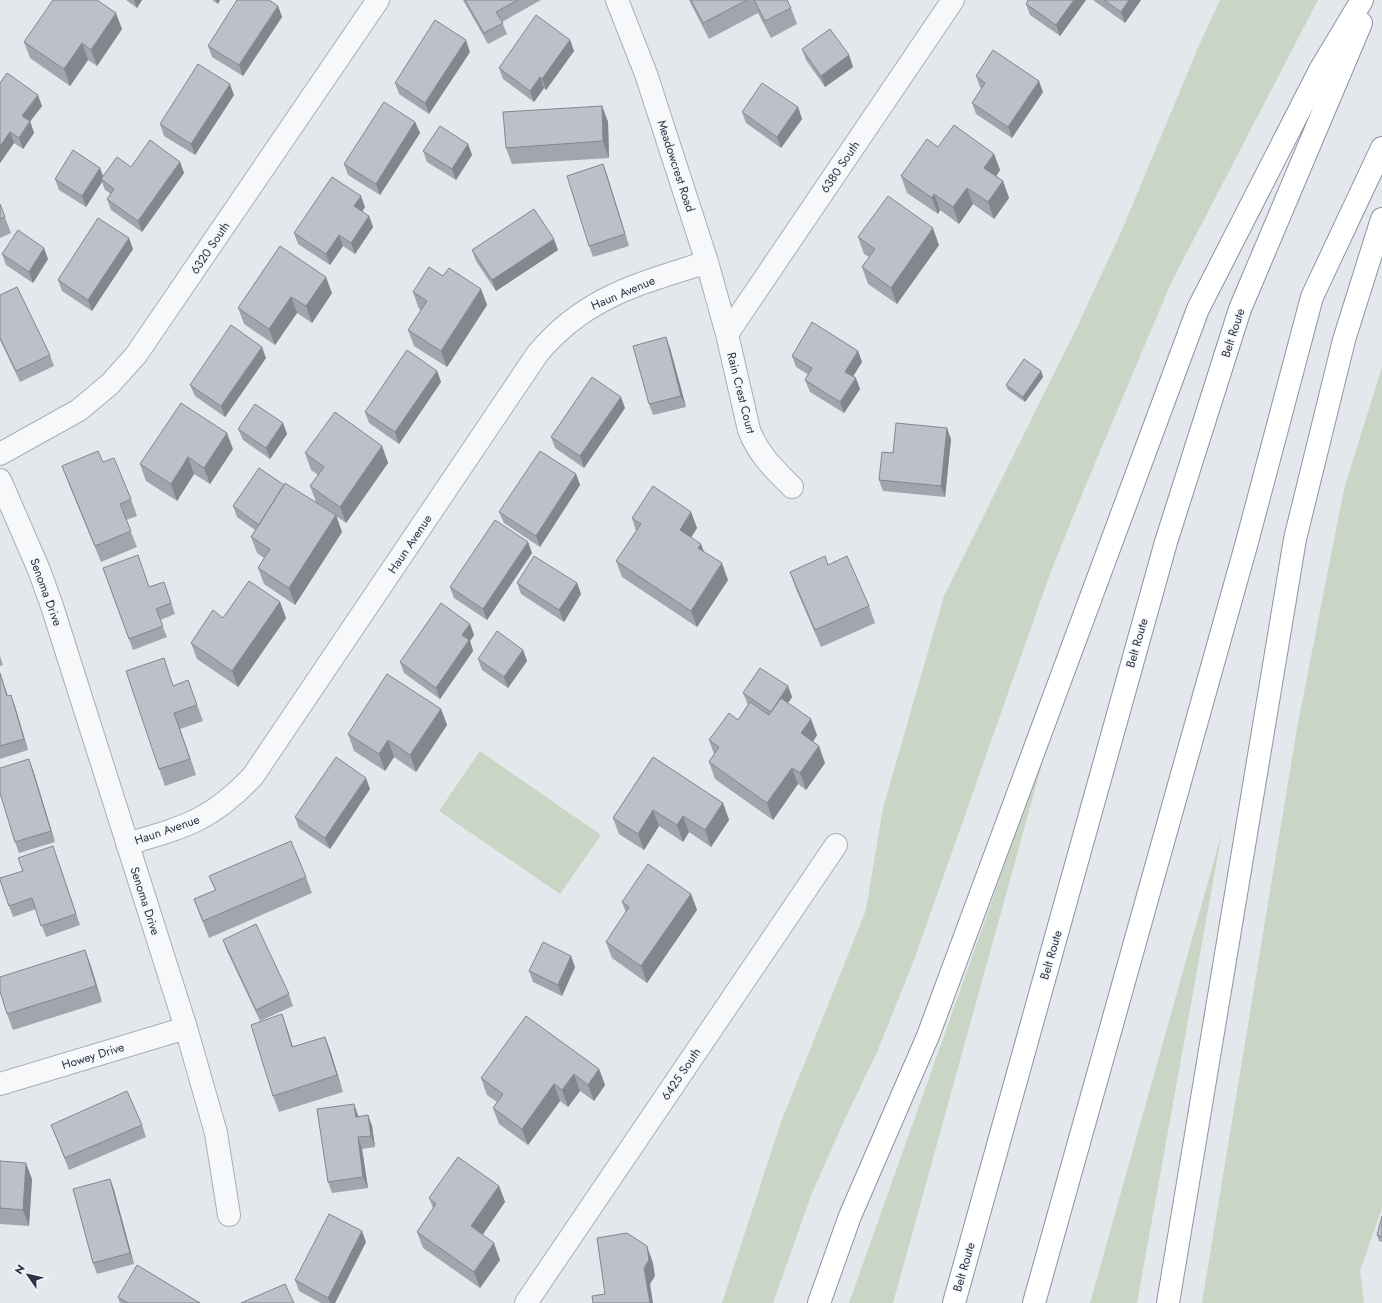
<svg xmlns="http://www.w3.org/2000/svg" width="1382" height="1303" viewBox="0 0 1382 1303" font-family="Jost,sans-serif">
<style>
.green{fill:#c9d6c5}
.lines{fill:none;stroke-linecap:round;stroke-linejoin:round}
.street-casing{stroke:#a9aeb7;stroke-width:24}
.highway-casing{stroke:#8b94a3;stroke-width:24}
.street{stroke:#f7f8fa;stroke-width:22}
.highway{stroke:#fff;stroke-width:22}
.wall{fill:#a1a5ae}
.shaded-wall{fill:#83868d}
.building{fill:#bbc0ca;stroke:#83868d}
.labels{text-anchor:middle;dominant-baseline:central;stroke-width:3;stroke-linejoin:round;paint-order:stroke}
.street-label{font-size:12px;fill:#2b3445;stroke:#f4f6f9}
</style>
<rect width="100%" height="100%" fill="#e4e7ec"/>
<path class="green" d="M1220 0H1318L1171 283 1090 475 1051 571 914 960 877 1052 844 1121 812 1193 773 1303H722L781 1122 866 910 883 808 944 596 1078 325 1122 230 1200 43Z
M1382 367V1208L1360 1271 1364 1303H1202L1297 728 1344 489Z
M1047 746 893 1303H849Z
M480 751 601 835 560 894 439 811Z
M1222 832 1137 1303H1090Z"/>
<g class="lines">
<defs>
<path id="street" d="M617 0 646 74 707 262 727 334 749 430C758 454 774 469 792 487
M727 334 953 0
M0 454 79 410 110 384 136 355 378 0
M0 480 39 570 52 606 186 1028 216 1133 229 1215
M127 844C184 827 211 821 253 776L538 353C586 296 639 284 707 262
M0 1084 186 1028
M526 1303 836 845"/>
<path id="highway" d="M819 1303 850 1216 928 1036 1198 309 1320 70 1362 0
M954 1303 1166 542 1240 309 1361 23
M1034 1303 1247 542 1312 297 1382 148
M1168 1303 1295 539 1344 340 1382 219"/>
</defs>
<use href="#street" class="street-casing"/>
<use href="#highway" class="highway-casing"/>
<use href="#street" class="street"/>
<use href="#highway" class="highway"/>
</g>
<path class="wall" d="M126 0H142L137 8Z
M212 0H220L218 4Z
M463 0H541L502 22 507 34 488 44Z
M689 0H787L791 8 797 24 771 38 758 13 709 39Z
M1086 0 1060 36 1030 15 1026 4Z
M1093 0H1141L1125 23Z
M278 6 282 17 243 76 212 57 208 46Z
M122 29 97 66 88 60 70 86 30 58 24 42Z
M570 40 574 51 546 90 544 88 534 102 503 79 499 68Z
M802 49 849 55 853 67 825 87 806 60Z
M470 52 429 114 399 94 395 83Z
M976 76 1043 92 1012 138 976 114 972 103 982 89 980 87Z
M0 83 42 106 30 121 34 133 23 149 14 143 0 163Z
M234 95 195 155 164 136 160 124Z
M602 106 608 122 609 158 512 164 506 148Z
M798 107 802 119 781 148 746 123 742 112Z
M415 122 420 133 380 195 348 175 344 164Z
M468 144 472 155 456 180 427 162 423 151Z
M938 147 994 154 1000 170 996 177 1003 181 1009 198 994 219 973 204 959 224 940 210 938 214 907 193 901 176Z
M180 162 184 173 142 232 111 210 107 199 111 194 105 190 102 182 86 207 59 190 55 179 100 168 103 176 131 167Z
M607 175 629 246 593 257 589 246Z
M0 204 11 233 0 238Z
M365 207 362 212 369 216 373 227 355 254 343 246 330 265 298 244 294 233Z
M858 237 939 245 897 304 868 284 862 267 869 257 864 254Z
M280 246 332 293 312 323 297 313 275 345 244 324 238 308Z
M133 249 92 311 62 291 58 280Z
M472 250H558L496 291 476 261Z
M2 254 48 259 33 283 6 265Z
M443 276 481 289 487 305 447 367 414 346 408 330 421 310 419 309 413 292Z
M0 295 50 355 54 366 20 382 0 340Z
M670 348 686 407 653 415 649 404Z
M858 351 862 362 853 376 860 389 844 413 810 392 805 380 809 375 796 367 792 356Z
M266 358 225 417 195 396 190 385Z
M437 371 441 382 399 444 369 423 365 412Z
M1041 371 1043 377 1025 402 1008 390 1006 385Z
M625 408 584 468 555 448 551 437Z
M283 423 287 434 270 459 243 440 238 429Z
M951 439 945 497 883 491 879 480 893 453Z
M382 446 388 463 346 523 336 516 342 532 295 605 264 584 258 568 264 558 257 553 251 537 255 530 237 517 233 506 284 485 323 507 316 502 310 486 318 475 311 470 305 453Z
M233 449 210 484 194 474 177 501 146 481 140 464Z
M103 462 131 499 137 516 126 520 137 547 101 562 68 482 62 466Z
M576 474 580 485 540 547 504 523 499 512Z
M691 512 697 528 691 537 728 580 697 627 622 577 616 561 636 531 632 518Z
M528 542 532 553 487 620 454 598 450 587Z
M828 565 869 606 875 623 821 647 796 589 790 572Z
M103 568 149 587 164 582 175 614 160 620 167 637 133 650Z
M517 583H577L581 594 564 622 521 594Z
M280 602 286 618 238 687 197 659 191 643 223 618Z
M470 624 474 635 470 641 473 651 440 699 404 673 400 662Z
M523 650 527 661 508 688 482 670 478 659Z
M0 656 3 665 0 666Z
M0 673 8 696 11 695 28 750 0 759Z
M188 680 203 721 180 729 196 775 165 786 159 769 174 686Z
M788 686 792 697 788 703 817 735 813 742 825 763 806 790 798 784 773 820 715 779 709 762 714 754 709 740 738 720 748 705 743 693Z
M441 709 447 725 416 772 394 757 385 771 354 751 348 734Z
M653 757 723 803 729 820 711 847 689 832 683 842 659 826 644 850 619 834 613 818Z
M33 770 55 842 19 853 15 842Z
M370 789 330 849 299 828 295 817Z
M57 858 80 925 46 937 36 909 13 917 0 880Z
M209 876 306 877 312 893 209 938 200 915 194 899 215 890Z
M691 894 697 910 647 983 612 958 606 942 626 913 622 902Z
M223 940 289 994 293 1006 260 1021 227 951Z
M85 950 102 1002 13 1030 7 1014Z
M575 967 562 996 533 982 529 971Z
M282 1014 293 1047 325 1037 331 1053 343 1092 279 1112 273 1096Z
M599 1069 605 1085 594 1101 580 1091 568 1107 560 1101 528 1145 499 1124 493 1108 497 1102 487 1095 481 1078Z
M354 1104 358 1117 368 1115 372 1126 375 1147 362 1149 368 1188 332 1193 328 1182Z
M51 1125H142L146 1137 69 1170Z
M0 1161 32 1179 29 1226 0 1224Z
M110 1179 114 1190 134 1264 97 1274 93 1263Z
M499 1186 505 1202 482 1235 500 1260 480 1288 423 1248 417 1232 433 1208 429 1198Z
M1382 1216V1242L1379 1241 1377 1235Z
M366 1242 335 1303H321L299 1291 295 1280Z
M118 1297 200 1303H120Z"/>
<path class="shaded-wall" d="M134 0H142L137 8Z
M216 0H220L218 4Z
M1074 0H1086L1060 36 1056 25Z
M1129 0H1141L1125 23 1121 12Z
M278 6 282 17 243 76 239 65Z
M116 13 122 29 97 66 91 50Z
M466 40 470 52 429 114 425 103Z
M570 40 574 51 546 90 542 79Z
M82 43 88 60 70 86 64 69Z
M849 55 853 67 825 87 821 76Z
M540 77 544 88 534 102 530 91Z
M1039 81 1043 92 1012 138 1008 127Z
M230 84 234 95 195 155 191 144Z
M38 95 42 106 26 127 22 116Z
M602 106 608 122 609 158 603 141Z
M798 107 802 119 781 148 777 137Z
M30 121 34 133 23 149 19 138Z
M415 122 420 133 380 195 376 184Z
M10 132 14 143 0 163V146Z
M468 144 472 155 456 180 452 169Z
M994 154 1000 170 990 185 984 168Z
M180 162 184 173 142 232 138 221Z
M603 164 607 175 629 246 625 234Z
M100 168 104 179H101L102 182 86 207 82 196Z
M1003 181 1009 198 994 219 988 202Z
M967 188 973 204 959 224 953 207Z
M934 194 940 210 938 214 932 198Z
M361 196 365 207 358 217 354 206Z
M369 216 373 227 355 254 351 243Z
M933 228 939 245 897 304 891 288Z
M339 235 343 246 330 265 326 254Z
M129 238 133 249 92 311 88 300Z
M554 239 558 250 496 291 492 280Z
M44 248 48 259 33 283 29 272Z
M326 277 332 293 312 323 306 306Z
M481 289 487 305 447 367 441 351Z
M291 297 297 313 275 345 269 329Z
M666 337 670 348 686 407 681 396Z
M262 347 266 358 225 417 221 406Z
M858 351 862 362 849 383 845 372Z
M437 371 441 382 399 444 395 432Z
M1041 371 1043 377 1025 402 1023 397Z
M856 378 860 389 844 413 840 402Z
M621 397 625 408 584 468 580 456Z
M283 423 287 434 270 459 266 448Z
M947 428 951 439 945 497 941 486Z
M227 433 233 449 210 484 204 468Z
M382 446 388 463 346 523 340 507Z
M188 457 194 474 177 501 171 484Z
M576 474 580 485 540 547 536 536Z
M691 512 697 528 686 546 680 530Z
M336 515 342 532 295 605 289 588Z
M528 542 532 553 487 620 483 609Z
M701 544 707 560 698 548Z
M722 563 728 580 697 627 691 611Z
M577 583 581 594 564 622 559 610Z
M280 602 286 618 238 687 232 671Z
M470 624 474 635 470 641 473 651 440 699 436 688 462 635Z
M523 650 527 661 508 688 504 677Z
M788 686 792 697 775 723 771 712Z
M11 695 15 706 28 750 24 739Z
M441 709 447 725 416 772 410 755Z
M174 713 180 729 196 775 190 759Z
M811 719 817 735 807 750 801 733Z
M388 740 394 757 385 771 379 754Z
M819 746 825 763 806 790 800 773Z
M29 759 33 770 55 842 51 831Z
M792 768 798 784 773 820 767 803Z
M366 778 370 789 330 849 325 838Z
M723 803 729 820 711 847 705 830Z
M653 810 659 826 644 850 638 834Z
M683 816 689 832 683 842 677 825Z
M691 894 697 910 647 983 641 966Z
M85 950 91 966 102 1002 96 986Z
M571 956 575 967 562 996 558 985Z
M282 1014 288 1031 298 1064 292 1047Z
M325 1037 331 1053 343 1092 337 1075Z
M599 1069 605 1085 594 1101 588 1085Z
M574 1074 580 1091 568 1107 562 1090Z
M554 1084 560 1101 528 1145 522 1129Z
M354 1104 358 1115 360 1128 356 1117Z
M368 1115 372 1126 375 1147 371 1136Z
M358 1137 362 1149 368 1188 363 1177Z
M26 1163 32 1179 29 1226 23 1210Z
M110 1179 114 1190 134 1264 130 1253Z
M499 1186 505 1202 477 1243 471 1226Z
M362 1231 366 1242 335 1303H330L328 1298Z
M494 1243 500 1260 480 1288 474 1272Z
M647 1246 653 1263 655 1276 650 1284 653 1303H650L644 1268Z"/>
<path class="building" d="M53 0H97L116 13 91 50 82 43 64 69 24 42Z
M237 0H269L278 6 239 65 208 46Z
M465 0H518L496 12 503 23 484 33Z
M691 0H747L703 23Z
M754 0H787L791 8 765 21Z
M1028 0H1074L1056 25 1026 4Z
M1104 0H1129L1121 12Z
M536 15 570 40 542 79 540 77 530 91 499 68Z
M435 20 466 40 425 103 395 83Z
M830 29 849 55 821 76 802 49Z
M993 50 1039 81 1008 127 972 103 985 83 976 76Z
M198 64 230 84 191 144 160 124Z
M7 73 38 95 22 116 30 121 19 138 10 132 0 146V83Z
M762 83 798 107 777 137 742 112Z
M384 102 415 122 376 184 344 164Z
M602 106 603 141 506 148 503 112Z
M954 125 994 154 984 168 1003 181 988 202 967 188 953 207 934 194 932 198 901 176 927 139 938 147Z
M440 126 468 144 452 169 423 151Z
M150 140 180 162 138 221 107 199 114 189 101 179 117 157 131 167Z
M73 150 100 168 82 196 55 179Z
M603 164 625 234 589 246 567 176Z
M332 177 361 196 354 206 369 216 351 243 339 235 326 254 294 233Z
M888 196 933 228 891 288 862 267 875 249 858 237Z
M0 204 5 217 0 219Z
M534 209 554 239 492 280 472 250Z
M98 218 129 238 88 300 58 280Z
M18 230 44 248 29 272 2 254Z
M280 246 326 277 306 306 291 297 269 329 238 308Z
M429 267 443 276 449 268 481 289 441 351 408 330 427 301 413 292Z
M17 287 50 355 16 371 0 338V295Z
M812 322 858 351 845 372 856 378 840 402 805 380 812 368 792 356Z
M231 325 262 347 221 406 190 385Z
M666 337 681 396 649 404 633 346Z
M407 350 437 371 395 432 365 412Z
M1024 359 1041 371 1023 397 1006 385Z
M592 377 621 397 580 456 551 437Z
M181 403 227 433 204 468 188 457 171 484 140 464Z
M255 404 283 423 266 448 238 429Z
M335 412 382 446 340 507 310 486 324 467 305 453Z
M896 423 947 428 941 486 879 480 882 452 893 453Z
M98 451 103 462 114 458 131 499 120 504 131 531 95 546 62 466Z
M540 451 576 474 536 536 499 512Z
M259 468 284 485 259 525 233 506Z
M285 483 336 515 289 588 258 568 270 549 251 537Z
M653 486 691 512 680 530 701 544 698 548 722 563 691 611 616 561 641 524 632 518Z
M495 520 528 542 483 609 450 587Z
M138 555 149 587 164 582 171 603 156 609 163 626 129 639 103 568Z
M534 556 577 583 559 610 517 583Z
M825 556 828 565 847 556 869 606 815 630 790 572Z
M249 581 280 602 232 671 191 643 213 610 223 618Z
M441 603 470 624 462 635 469 640 436 688 400 662Z
M497 631 523 650 504 677 478 659Z
M164 658 173 686 188 680 197 705 174 713 190 759 159 769 126 671Z
M760 668 788 686 771 712 743 693Z
M0 673 7 696 11 695 24 739 0 746Z
M387 674 441 709 410 755 388 740 379 754 348 734Z
M781 698 811 719 801 733 819 746 800 773 792 768 767 803 709 762 719 747 709 740 729 713 738 720 750 702 769 715Z
M336 757 366 778 325 838 295 817Z
M653 757 723 803 705 830 683 816 677 825 653 810 638 834 613 818Z
M29 759 51 831 15 842 0 793V768Z
M291 841 306 877 203 921 194 899 216 890 209 876Z
M53 846 76 914 41 926 32 898 9 906 0 880V878L23 871 18 858Z
M648 864 691 894 641 966 606 942 629 907 622 902Z
M256 924 289 994 256 1010 223 940Z
M543 942 571 956 558 985 529 971Z
M85 950 96 986 7 1014 0 991V977Z
M282 1014 292 1047 325 1037 337 1075 273 1096 251 1025Z
M526 1016 599 1069 588 1085 574 1074 562 1090 554 1084 522 1129 493 1108 503 1094 481 1078Z
M127 1091 142 1125 65 1158 51 1125Z
M354 1104 356 1117 368 1115 371 1136 358 1137 363 1177 328 1182 317 1109Z
M458 1157 499 1186 471 1226 494 1243 474 1272 417 1232 436 1204 429 1198Z
M0 1161 26 1163 23 1210 0 1208Z
M110 1179 130 1253 93 1263 73 1189Z
M329 1214 362 1231 328 1298 295 1280Z
M1382 1216V1237L1377 1235Z
M627 1233 647 1246 649 1260 644 1268 650 1303H593L592 1296 605 1294 597 1238Z
M137 1265 200 1303H128L118 1297Z
M285 1284 294 1303H241Z"/>
<g class="labels">
<g class="street-label">
<text transform="translate(676 166) rotate(72)">Meadowcrest Road</text>
<text transform="translate(840 167) rotate(-56)">6380 South</text>
<text transform="translate(210 248) rotate(-56)">6320 South</text>
<text transform="translate(623 293) rotate(-23)">Haun Avenue</text>
<text transform="translate(1233 333) rotate(-72)">Belt Route</text>
<text transform="translate(741 393) rotate(76)">Rain Crest Court</text>
<text transform="translate(410 544) rotate(-56)">Haun Avenue</text>
<text transform="translate(46 592) rotate(70)">Senoma Drive</text>
<text transform="translate(1137 643) rotate(-74)">Belt Route</text>
<text transform="translate(167 830) rotate(-19)">Haun Avenue</text>
<text transform="translate(145 901) rotate(72)">Senoma Drive</text>
<text transform="translate(1051 955) rotate(-74)">Belt Route</text>
<text transform="translate(93 1056) rotate(-17)">Howey Drive</text>
<text transform="translate(681 1074) rotate(-56)">6425 South</text>
<text transform="translate(964 1267) rotate(-74)">Belt Route</text>
</g>
</g>
<g transform="translate(28 1275) rotate(304)" stroke="#f4f6f9" stroke-width="3" paint-order="stroke">
<path d="M0-3L7 15L0 10L-7 15Z" fill="#2b3445"/>
<text y="-6" font-size="11" font-weight="bold" text-anchor="middle" fill="#2b3445">N</text>
</g>
</svg>
